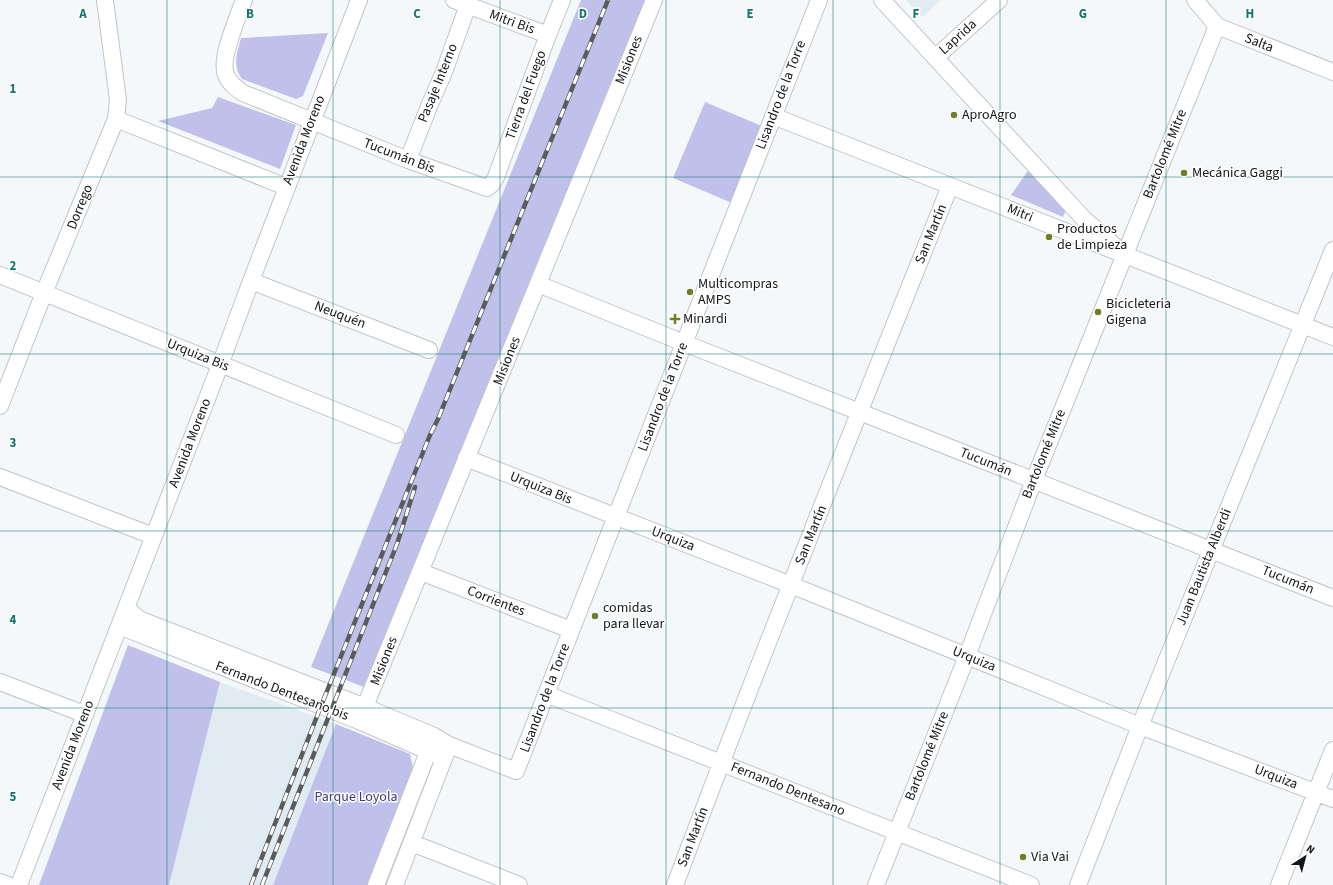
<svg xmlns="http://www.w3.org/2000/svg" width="1333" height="885" viewBox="0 0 1333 885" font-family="'Source Sans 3',sans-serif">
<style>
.built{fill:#e1ebf2}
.green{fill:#bfc1eb}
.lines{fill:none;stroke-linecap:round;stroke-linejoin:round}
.minor-casing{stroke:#c1c5c7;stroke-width:18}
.minor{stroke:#fff;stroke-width:16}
.rail-casing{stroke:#595b5c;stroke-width:4.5}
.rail{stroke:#fff;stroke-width:3;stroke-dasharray:9;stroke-linecap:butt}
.grid{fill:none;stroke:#0f766e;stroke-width:1;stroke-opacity:0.55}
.poi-dot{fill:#717d2a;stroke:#fff;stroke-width:1.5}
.labels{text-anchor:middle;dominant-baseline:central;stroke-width:3;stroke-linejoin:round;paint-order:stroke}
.street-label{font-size:14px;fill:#151617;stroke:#fff}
.poi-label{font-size:14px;fill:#151617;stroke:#fff;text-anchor:start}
.park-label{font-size:14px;fill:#3e3c76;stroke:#fff}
.grid-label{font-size:13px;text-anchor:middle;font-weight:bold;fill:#0f766e;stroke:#fff;stroke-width:3;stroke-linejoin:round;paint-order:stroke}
</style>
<rect width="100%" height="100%" fill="#f5f8fa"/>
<path class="built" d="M906 0H941L922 17Z
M220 682 336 724 273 885H169Z"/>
<path class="green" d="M581 0H646L364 687 311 667Z
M328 33 303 96 296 99 242 79C232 66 237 53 241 38Z
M218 97 296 125 280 169 158 121 212 108Z
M705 102 764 127 732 203 673 178Z
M1032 165 1067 208 1063 217 1011 195Z
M128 645 220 682 169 885H39Z
M336 724 410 754 414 773 370 885H273Z"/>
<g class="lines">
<defs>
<path id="minor" d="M244 0C238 17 219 59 226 75 229 83 236 88 243 93L408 160 487 188 492 184 496 177 548 35 562 0
M454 0 548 35
M882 0 1084 219 1116 247
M1195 0 1217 26 1333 72
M935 58 999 0
M773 116 1333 337
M116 119 286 187
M408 160 430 104 444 72 468 5
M0 275 396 435
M251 281 429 350
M538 284 684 343 1333 598
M0 406 44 293 116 119 118 100 105 0
M466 458 791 585 1140 726 1333 799
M0 477 153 536
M421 572 571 630
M127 607 134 615 141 620 365 707 434 736 449 745 516 771 819 0
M119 626 359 721 444 758
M0 682 84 714
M546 694 1031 885
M359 721 654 0
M412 843 519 885
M0 882 8 885
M19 885 220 365 251 281 359 0
M376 885 432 742
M395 885 448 748
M675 885C763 650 857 418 950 186
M876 885 967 656 1034 480 1217 26
M1078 885 1140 726 1333 250
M1279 885 1333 750"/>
</defs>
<use href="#minor" class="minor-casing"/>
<use href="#minor" class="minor"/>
<defs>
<path id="rail" d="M251 885 321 706 430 435 438 419 608 0
M262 885 397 544 415 487"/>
</defs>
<use href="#rail" class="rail-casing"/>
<use href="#rail" class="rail"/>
</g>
<path class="grid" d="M167 0V885M333 0V885M500 0V885M666 0V885M833 0V885M1000 0V885M1166 0V885M0 177H1333M0 354H1333M0 531H1333M0 708H1333"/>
<g class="poi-dot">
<circle cx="954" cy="115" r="4"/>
<circle cx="1184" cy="173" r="4"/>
<circle cx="1049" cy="237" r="4"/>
<circle cx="690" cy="292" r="4"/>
<circle cx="1098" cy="312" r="4"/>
<path d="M673 313h4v4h4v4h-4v4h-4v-4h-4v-4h4z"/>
<circle cx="595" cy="616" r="4"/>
<circle cx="1023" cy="857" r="4"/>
</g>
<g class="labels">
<g class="street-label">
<text transform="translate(512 22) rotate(20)">Mitri Bis</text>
<text transform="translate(958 37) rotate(-42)">Laprida</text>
<text transform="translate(1259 43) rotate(22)">Salta</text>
<text transform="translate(629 60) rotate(-68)">Misiones</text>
<text transform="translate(438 83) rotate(-68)">Pasaje Interno</text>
<text transform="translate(526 95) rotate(-70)">Tierra del Fuego</text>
<text transform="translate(781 95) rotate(-69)">Lisandro de la Torre</text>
<text transform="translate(304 140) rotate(-69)">Avenida Moreno</text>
<text transform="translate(1165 154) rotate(-68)">Bartolomé Mitre</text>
<text transform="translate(399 156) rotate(21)">Tucumán Bis</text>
<text transform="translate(80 207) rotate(-68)">Dorrego</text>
<text transform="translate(1020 213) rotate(22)">Mitri</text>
<text transform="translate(931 234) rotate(-68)">San Martín</text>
<text transform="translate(340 315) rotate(21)">Neuquén</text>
<text transform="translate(198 355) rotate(22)">Urquiza Bis</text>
<text transform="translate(507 361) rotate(-68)">Misiones</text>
<text transform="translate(663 397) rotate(-69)">Lisandro de la Torre</text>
<text transform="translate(190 443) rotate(-69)">Avenida Moreno</text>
<text transform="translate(1044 454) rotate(-68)">Bartolomé Mitre</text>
<text transform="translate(986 462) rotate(22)">Tucumán</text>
<text transform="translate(541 488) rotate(22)">Urquiza Bis</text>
<text transform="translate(811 535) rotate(-68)">San Martín</text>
<text transform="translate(673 539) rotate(21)">Urquiza</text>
<text transform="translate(1204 567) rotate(-68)">Juan Bautista Alberdi</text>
<text transform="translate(1288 580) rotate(22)">Tucumán</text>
<text transform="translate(496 601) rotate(21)">Corrientes</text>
<text transform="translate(974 659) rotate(22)">Urquiza</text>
<text transform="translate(384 661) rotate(-68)">Misiones</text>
<text transform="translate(282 691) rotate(21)">Fernando Dentesano bis</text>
<text transform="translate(545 698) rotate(-69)">Lisandro de la Torre</text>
<text transform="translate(73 745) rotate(-69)">Avenida Moreno</text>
<text transform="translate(927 756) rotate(-68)">Bartolomé Mitre</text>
<text transform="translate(1276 777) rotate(21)">Urquiza</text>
<text transform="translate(788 789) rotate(22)">Fernando Dentesano</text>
<text transform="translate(693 837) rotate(-69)">San Martín</text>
</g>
<g class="poi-label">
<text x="962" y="115">AproAgro</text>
<text x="1192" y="173">Mecánica Gaggi</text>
<text x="1057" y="229">Productos<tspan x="1057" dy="16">de Limpieza</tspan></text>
<text x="698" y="284">Multicompras<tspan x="698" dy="16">AMPS</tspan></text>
<text x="1106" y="304">Bicicleteria<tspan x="1106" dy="16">Gigena</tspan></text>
<text x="683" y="319">Minardi</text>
<text x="603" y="608">comidas<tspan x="603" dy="16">para llevar</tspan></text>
<text x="1031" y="857">Via Vai</text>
</g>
<g class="park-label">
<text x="356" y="797">Parque Loyola</text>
</g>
</g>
<g class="grid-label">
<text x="83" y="18">A</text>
<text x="250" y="18">B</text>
<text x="417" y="18">C</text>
<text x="583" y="18">D</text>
<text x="750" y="18">E</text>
<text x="916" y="18">F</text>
<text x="1083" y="18">G</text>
<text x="1250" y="18">H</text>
<text x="13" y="93">1</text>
<text x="13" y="270">2</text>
<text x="13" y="447">3</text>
<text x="13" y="624">4</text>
<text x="13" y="801">5</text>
</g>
<g transform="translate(1305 857) rotate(36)" stroke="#ffffff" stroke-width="3" paint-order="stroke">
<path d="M0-3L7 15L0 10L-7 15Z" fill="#151617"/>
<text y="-6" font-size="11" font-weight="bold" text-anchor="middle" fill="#151617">N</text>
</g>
</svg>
